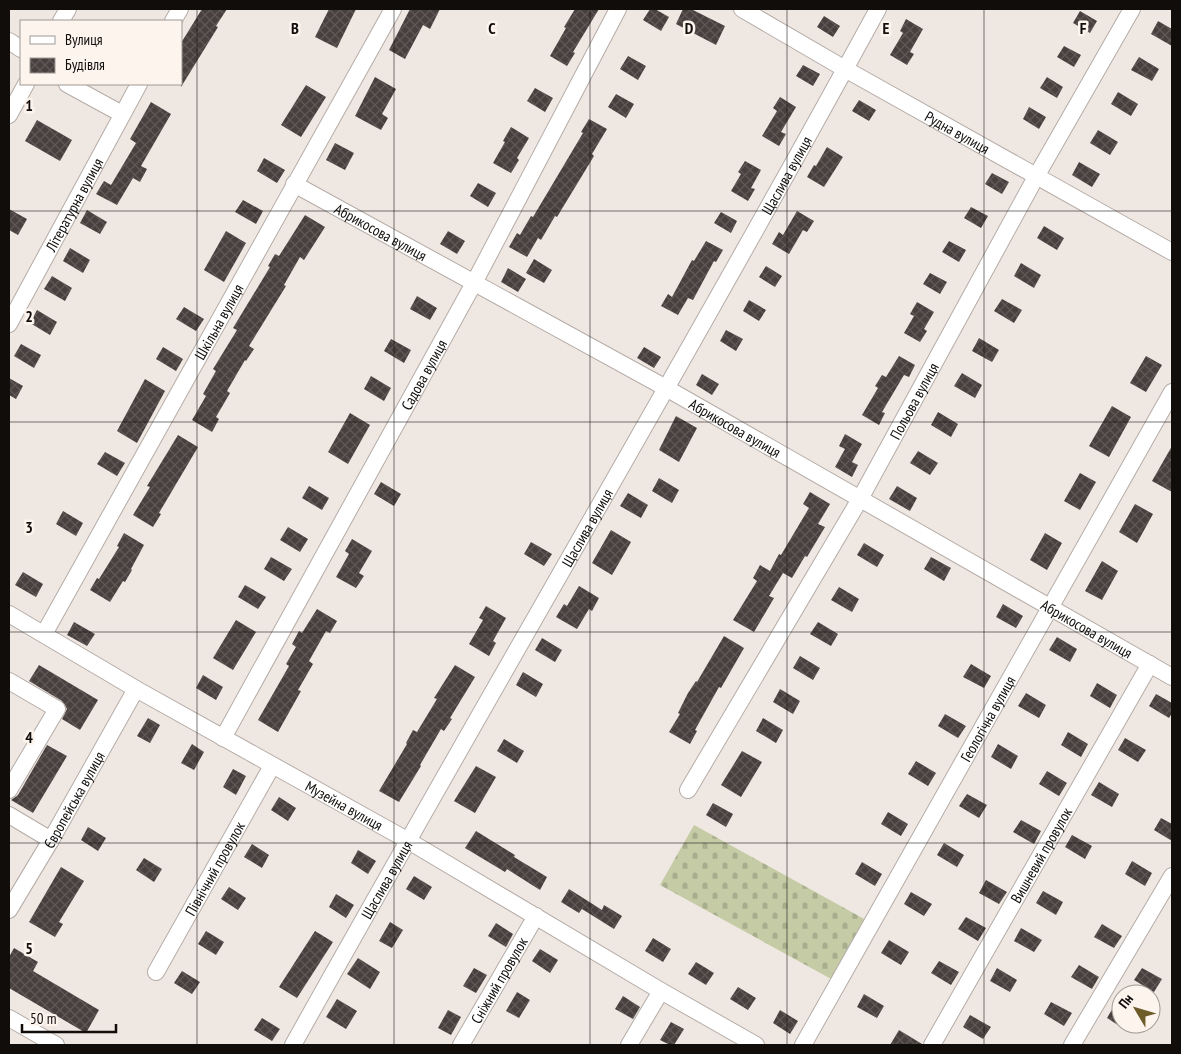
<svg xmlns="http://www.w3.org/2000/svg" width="1181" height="1054" viewBox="0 0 1181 1054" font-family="'PT Sans Narrow',sans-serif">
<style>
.cemetery{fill:url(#cemetery-stones)}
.building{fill:url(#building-cross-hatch)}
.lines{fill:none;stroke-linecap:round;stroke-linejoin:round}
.minor-casing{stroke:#b5aca7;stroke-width:18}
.minor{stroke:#fff;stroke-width:16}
.grid{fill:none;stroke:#100d0b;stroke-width:1;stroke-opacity:0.55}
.labels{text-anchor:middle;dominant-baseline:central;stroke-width:5;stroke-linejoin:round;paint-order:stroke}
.street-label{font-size:15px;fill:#100d0b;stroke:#fdf4ee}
.grid-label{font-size:16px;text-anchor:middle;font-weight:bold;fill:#100d0b;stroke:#fdf4ee;stroke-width:5;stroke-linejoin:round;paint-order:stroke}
</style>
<defs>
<pattern id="cemetery-stones" width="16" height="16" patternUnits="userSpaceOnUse" patternTransform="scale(1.25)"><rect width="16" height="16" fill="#c5cba5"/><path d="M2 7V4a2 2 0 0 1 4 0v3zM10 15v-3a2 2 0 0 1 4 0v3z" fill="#a8ad8d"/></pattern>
<pattern id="building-cross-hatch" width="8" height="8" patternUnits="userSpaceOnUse" patternTransform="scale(1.25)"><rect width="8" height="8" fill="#48403e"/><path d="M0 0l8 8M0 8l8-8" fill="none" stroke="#5e5856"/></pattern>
</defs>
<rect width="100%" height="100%" fill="#efe7e1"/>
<path class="cemetery" d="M694 825 866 920 833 980 660 885Z"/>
<path class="building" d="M202 9H227L216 26 218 27 181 87V43Z
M329 9H356L337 48 315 37Z
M410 9H440L430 29 423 25 405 59 389 50Z
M575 9H599L573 52 575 53 567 66 550 56 566 28 564 27Z
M650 9H655L669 17 661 31 643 20Z
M683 9H691L725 26 716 45 676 24Z
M1080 11 1097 21 1090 33 1073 23Z
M824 16 840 26 833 37 817 27Z
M906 19 923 29 910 52 914 54 907 65 890 55 903 33 900 31Z
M1158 21 1172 29V46L1151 34Z
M1064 46 1081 55 1074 67 1057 57Z
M628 56 646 66 638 80 620 69Z
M1139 57 1159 69 1152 81 1131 70Z
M803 65 820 74 813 86 796 76Z
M375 77 396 89 382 114 388 118 381 130 355 116Z
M1047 77 1063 87 1057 98 1040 88Z
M306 85 326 97 301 137 281 125Z
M535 88 553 98 545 112 527 101Z
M1118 92 1138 104 1131 116 1111 104Z
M616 94 634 104 626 118 608 107Z
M780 97 796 107 781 132 786 134 779 146 762 136 777 111 773 108Z
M859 100 876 110 869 121 852 111Z
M151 102 171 114 141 166 147 169 140 182 133 178 117 205 96 194 104 181 111 185 136 143 130 139Z
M1029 107 1046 117 1039 129 1023 119Z
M589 119 607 129 592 154 594 156 557 217 555 216 541 240 538 238 527 257 509 247 517 233 520 235 531 216 533 217 583 133 581 132Z
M37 120 72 140 60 161 25 141Z
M511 127 529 138 517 158 519 160 511 173 493 163 505 142 503 141Z
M1098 130 1118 142 1110 155 1090 143Z
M335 143 354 153 345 170 326 160Z
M827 147 843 157 824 187 807 177 814 165 816 166Z
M264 158 285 170 277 183 257 171Z
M745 161 761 170 751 188 755 189 748 201 731 191 741 174 738 172Z
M1079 162 1100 174 1092 187 1072 175Z
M992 173 1009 182 1002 194 985 184Z
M478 183 496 193 488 207 470 196Z
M243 200 263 211 256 224 235 212Z
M971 207 988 216 981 228 964 218Z
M9 209 27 219 18 235 9 230Z
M87 210 107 222 100 234 80 223Z
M797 211 814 221 807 232 803 230 789 254 772 244 779 232 783 235Z
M721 212 737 221 731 233 714 223Z
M305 215 325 227 304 260 300 257 284 285 286 286 249 346 254 349 246 361 245 360 227 391 230 393 216 417 219 419 212 432 192 420 206 396 203 394 216 371 213 369 237 330 233 328 270 267 268 266 275 254 279 256Z
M1044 226 1064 238 1057 250 1037 238Z
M226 231 246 243 224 282 204 270Z
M448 231 465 241 457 254 440 244Z
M706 241 723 250 716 262 714 261 693 300 688 298 678 315 661 306 668 294 672 297 692 260 694 261Z
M949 241 966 250 959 262 942 252Z
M70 248 90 260 83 273 63 261Z
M534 259 552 270 544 283 526 273Z
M1021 263 1041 275 1034 288 1014 276Z
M766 266 782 276 775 287 759 277Z
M508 268 526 279 518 292 501 282Z
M930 273 947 282 940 294 923 284Z
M52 276 72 288 65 301 44 289Z
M417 296 437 308 430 320 410 309Z
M1002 299 1022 310 1014 323 994 311Z
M749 300 766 310 759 321 743 311Z
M917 302 934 312 924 329 927 331 920 342 904 333 914 316 910 314Z
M184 307 204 319 196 331 176 319Z
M37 310 57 322 50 335 30 323Z
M726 330 743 339 736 351 720 341Z
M979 338 999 350 992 362 972 351Z
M391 339 411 350 404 363 384 351Z
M21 344 41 355 34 368 14 356Z
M163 347 183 359 176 371 156 359Z
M644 347 661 357 654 368 637 358Z
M899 356 915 365 909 377 904 375 882 412 885 413 879 425 862 415 878 388 875 386 882 375 886 377Z
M1146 356 1162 365 1146 392 1130 383Z
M962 373 982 385 975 398 954 386Z
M702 374 719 384 712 395 696 385Z
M371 376 391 388 384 401 364 389Z
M9 378 23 386 16 399 9 395Z
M145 379 165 391 137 443 117 431Z
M1112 406 1131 417 1109 457 1089 446Z
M938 412 958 424 951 437 931 425Z
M350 413 370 425 348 464 328 452Z
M676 416 697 428 679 462 659 450Z
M845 434 862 444 852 462 858 465 852 477 835 467 845 449 839 446Z
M178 435 198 447 159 513 161 514 153 527 133 515 150 487 147 486Z
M1172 446V492L1152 481Z
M918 451 938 463 930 475 910 463Z
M105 452 125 463 117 476 97 464Z
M1080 473 1096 482 1080 510 1064 501Z
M659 478 679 490 672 503 652 491Z
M381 482 401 494 394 506 374 494Z
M309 486 329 498 322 510 302 498Z
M897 486 917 498 910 511 889 499Z
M810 492 830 504 818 524 825 527 807 557 805 556 792 578 783 573 769 596 774 598 754 632 733 620 757 581 753 578 760 565 770 571 779 554 781 555 809 508 803 504Z
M628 493 648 505 641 518 620 506Z
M1135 504 1153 514 1137 543 1119 532Z
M63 511 83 523 76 536 56 524Z
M288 527 308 539 300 552 280 540Z
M611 530 631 542 612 575 592 563Z
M124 533 144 545 131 569 132 570 125 582 123 581 110 602 90 590 97 578 99 579 119 547 117 546Z
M1045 533 1062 543 1047 570 1030 560Z
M352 539 372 551 359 573 364 576 356 588 336 577 349 554 345 551Z
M531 542 552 554 544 566 524 554Z
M864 543 884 555 877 567 857 555Z
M271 557 292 569 284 581 264 569Z
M931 557 951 568 944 581 924 569Z
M1102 561 1118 571 1102 600 1085 591Z
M23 572 43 584 36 597 15 585Z
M245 585 266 597 258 609 238 597Z
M579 586 599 598 592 611 589 609 577 629 556 617 564 604 567 606Z
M839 587 859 599 852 612 831 600Z
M1003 604 1023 616 1016 628 996 617Z
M486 606 506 618 493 641 496 643 489 656 469 644 483 620 479 618Z
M317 609 337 621 330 633 326 631 309 661 313 664 298 690 301 691 278 732 258 720 289 666 286 664 296 647 292 644 299 631 302 633Z
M236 620 256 632 233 670 213 658Z
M74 622 95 634 87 646 67 635Z
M818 622 838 634 831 646 810 634Z
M724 636 744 648 721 688 719 687 705 712 695 730 697 731 690 744 669 732 680 714 678 713 688 693 696 681 697 682Z
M1057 637 1077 649 1070 662 1049 650Z
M542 638 562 650 555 662 535 650Z
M800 656 820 668 813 680 793 668Z
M971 664 991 676 984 688 963 677Z
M39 665 98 700 80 730 62 719 67 709 62 701 29 681Z
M455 665 475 677 450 718 452 719 444 731 441 729 420 765 421 766 399 802 379 791 407 744 406 743 413 730 417 732 437 699 434 698Z
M523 672 543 684 536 697 516 685Z
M203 675 223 687 216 700 196 688Z
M1097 683 1117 695 1110 708 1090 696Z
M780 689 800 701 793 714 773 702Z
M1026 693 1046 705 1039 718 1018 706Z
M1156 694 1172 703V713L1169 718 1149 706Z
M945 714 966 726 958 738 938 726Z
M148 718 160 725 150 743 137 736Z
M763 718 783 730 776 743 756 731Z
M1068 732 1088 744 1081 757 1061 745Z
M1125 738 1146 750 1138 762 1118 750Z
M504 739 524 751 517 763 497 751Z
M192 744 204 752 194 770 181 763Z
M998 744 1018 756 1011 769 991 757Z
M47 745 67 756 33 813 11 800 18 795Z
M742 751 762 762 741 797 721 785Z
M916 761 936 773 928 786 908 774Z
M476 766 496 777 475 813 454 801Z
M233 769 246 776 236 795 223 787Z
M1047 771 1067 783 1059 796 1039 784Z
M1099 782 1119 794 1112 807 1091 795Z
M967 794 987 805 979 818 959 806Z
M279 797 296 808 288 821 271 810Z
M713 803 733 814 726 827 706 815Z
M888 812 908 824 901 836 881 824Z
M1161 818 1172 824V841L1154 830Z
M1021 820 1041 831 1034 844 1013 832Z
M88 827 106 838 98 851 81 840Z
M476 831 515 855 514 857 547 877 540 890 507 869 505 872 465 848Z
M1072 835 1092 846 1085 859 1065 847Z
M944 843 964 855 957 867 937 855Z
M252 844 269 855 262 868 244 857Z
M358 850 376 861 368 874 351 863Z
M144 858 162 869 154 882 136 870Z
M1132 861 1152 873 1145 886 1125 874Z
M862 862 882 874 875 886 855 874Z
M61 867 84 881 59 922 63 924 55 937 29 922Z
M414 876 432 887 424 900 406 889Z
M986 880 1007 892 999 904 979 893Z
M229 887 246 898 238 910 221 899Z
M569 889 602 910 604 905 622 916 614 929 582 909 579 913 561 902Z
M1043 891 1063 902 1056 915 1036 903Z
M911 892 932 904 924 916 904 904Z
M336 894 354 905 346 918 329 907Z
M966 917 986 928 978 941 958 929Z
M390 922 403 930 392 948 379 941Z
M496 923 513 934 506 947 488 936Z
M1102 924 1122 936 1114 948 1094 937Z
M1021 928 1042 940 1034 952 1014 941Z
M206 931 224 942 216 955 198 944Z
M315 931 333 942 297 998 279 987Z
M653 938 671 949 663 962 645 951Z
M889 940 909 952 901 965 881 953Z
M14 948 38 962 33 971 99 1010 86 1033 9 988V957Z
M540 949 558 960 550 973 532 961Z
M358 958 380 972 370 989 347 974Z
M939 961 959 972 951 985 931 973Z
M696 962 714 973 706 985 688 974Z
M1079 965 1099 977 1092 989 1071 977Z
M474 968 487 975 476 993 463 986Z
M997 968 1017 980 1010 992 990 981Z
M1142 968 1162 979 1154 992 1134 980Z
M182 971 200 982 192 994 174 983Z
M738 987 756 998 748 1010 730 999Z
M517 992 530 1000 519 1018 506 1011Z
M864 994 884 1006 877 1018 857 1007Z
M623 996 640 1007 633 1019 615 1009Z
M337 999 357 1011 346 1029 326 1017Z
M1051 1002 1072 1013 1064 1026 1044 1014Z
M1114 1006 1121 1010V1027L1107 1018Z
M448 1010 461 1017 451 1035 438 1028Z
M780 1010 798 1021 790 1034 773 1023Z
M970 1015 991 1027 983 1039 963 1027Z
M262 1018 280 1029 272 1041 254 1030Z
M671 1022 684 1029 674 1045H670L660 1040Z
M899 1030 922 1044V1045H890Z"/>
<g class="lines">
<defs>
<g id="minor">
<path id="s1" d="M742 9 845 69 1172 252"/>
<path d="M61 21 68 9"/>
<path d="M173 21 180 9"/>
<path d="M9 41 21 49"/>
<path d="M67 84 122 114"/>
<path d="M9 115 26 84"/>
<path id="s2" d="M294 184 666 388 1172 677"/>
<path id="s3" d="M9 324 139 84"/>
<path id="s4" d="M9 614 136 689 407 840 661 991 756 1045"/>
<path id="s5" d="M44 634 393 9"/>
<path d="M9 681 57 709 9 790"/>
<path id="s6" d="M223 738 474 283 618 9"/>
<path id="s7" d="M688 790 860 499 1037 175 1132 9"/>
<path d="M9 815 51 840"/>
<path id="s8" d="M9 910 51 840 136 689"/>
<path id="s9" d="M156 972 272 766"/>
<path d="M9 1018 56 1045"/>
<path id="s10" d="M293 1045C486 699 688 357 878 9"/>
<path id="s11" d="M461 1045 536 916"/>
<path d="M629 1045 661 991"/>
<path id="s12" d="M803 1045 1172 392"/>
<path id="s13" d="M932 1045 1150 664"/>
<path d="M1072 1045 1172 876"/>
</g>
</defs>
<use href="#minor" class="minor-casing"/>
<use href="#minor" class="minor"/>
</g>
<path class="grid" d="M197 9V1045M394 9V1045M590 9V1045M787 9V1045M984 9V1045M9 211H1172M9 422H1172M9 632H1172M9 843H1172"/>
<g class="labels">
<g class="street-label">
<text stroke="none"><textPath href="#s1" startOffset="248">Рудна вулиця</textPath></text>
<text stroke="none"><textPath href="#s10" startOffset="1000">Щаслива вулиця</textPath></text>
<text stroke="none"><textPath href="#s3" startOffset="136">Літературна вулиця</textPath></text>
<text stroke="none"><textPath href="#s2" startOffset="99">Абрикосова вулиця</textPath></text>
<text stroke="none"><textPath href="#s5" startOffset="358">Шкільна вулиця</textPath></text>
<text stroke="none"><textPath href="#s6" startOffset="415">Садова вулиця</textPath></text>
<text stroke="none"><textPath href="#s7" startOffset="450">Польова вулиця</textPath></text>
<text stroke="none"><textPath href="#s2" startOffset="504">Абрикосова вулиця</textPath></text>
<text stroke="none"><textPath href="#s10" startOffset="595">Щаслива вулиця</textPath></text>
<text stroke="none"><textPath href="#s2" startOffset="909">Абрикосова вулиця</textPath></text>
<text stroke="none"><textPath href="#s12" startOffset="375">Геологічна вулиця</textPath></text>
<text stroke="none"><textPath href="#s8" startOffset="128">Європейська вулиця</textPath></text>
<text stroke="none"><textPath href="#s4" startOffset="386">Музейна вулиця</textPath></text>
<text stroke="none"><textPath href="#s13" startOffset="219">Вишневий провулок</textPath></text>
<text stroke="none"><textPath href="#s9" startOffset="119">Північний провулок</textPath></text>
<text stroke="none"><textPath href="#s10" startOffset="190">Щаслива вулиця</textPath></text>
<text stroke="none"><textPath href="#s11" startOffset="75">Сніжний провулок</textPath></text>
</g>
</g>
<g class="grid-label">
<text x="295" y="34">B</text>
<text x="492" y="34">C</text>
<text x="689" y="34">D</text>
<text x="886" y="34">E</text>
<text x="1083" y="34">F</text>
<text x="29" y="111">1</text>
<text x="29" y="322">2</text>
<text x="29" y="533">3</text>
<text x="29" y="743">4</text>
<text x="29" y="954">5</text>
</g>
<rect width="1181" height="1054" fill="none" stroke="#100d0b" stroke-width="20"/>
<rect x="20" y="20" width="162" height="65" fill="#fdf4ee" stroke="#9e9893"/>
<rect x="30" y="36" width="25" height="8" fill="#ffffff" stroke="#9e9893"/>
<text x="65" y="45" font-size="15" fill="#100d0b">Вулиця</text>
<rect x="30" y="58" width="25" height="15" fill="url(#building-cross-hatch)" stroke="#9e9893"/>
<text x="65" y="70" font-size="15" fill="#100d0b">Будівля</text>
<g transform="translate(1136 1009) rotate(308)"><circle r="24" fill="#fdf4ee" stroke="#9e9893"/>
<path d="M0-4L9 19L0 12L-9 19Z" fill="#6d5b29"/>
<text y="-8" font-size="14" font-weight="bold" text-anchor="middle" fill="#100d0b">Пн</text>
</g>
<path d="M22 1024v8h94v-8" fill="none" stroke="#100d0b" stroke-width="2.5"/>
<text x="30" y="1024" font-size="15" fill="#100d0b" stroke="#fdf4ee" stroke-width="4" paint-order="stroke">50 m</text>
</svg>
